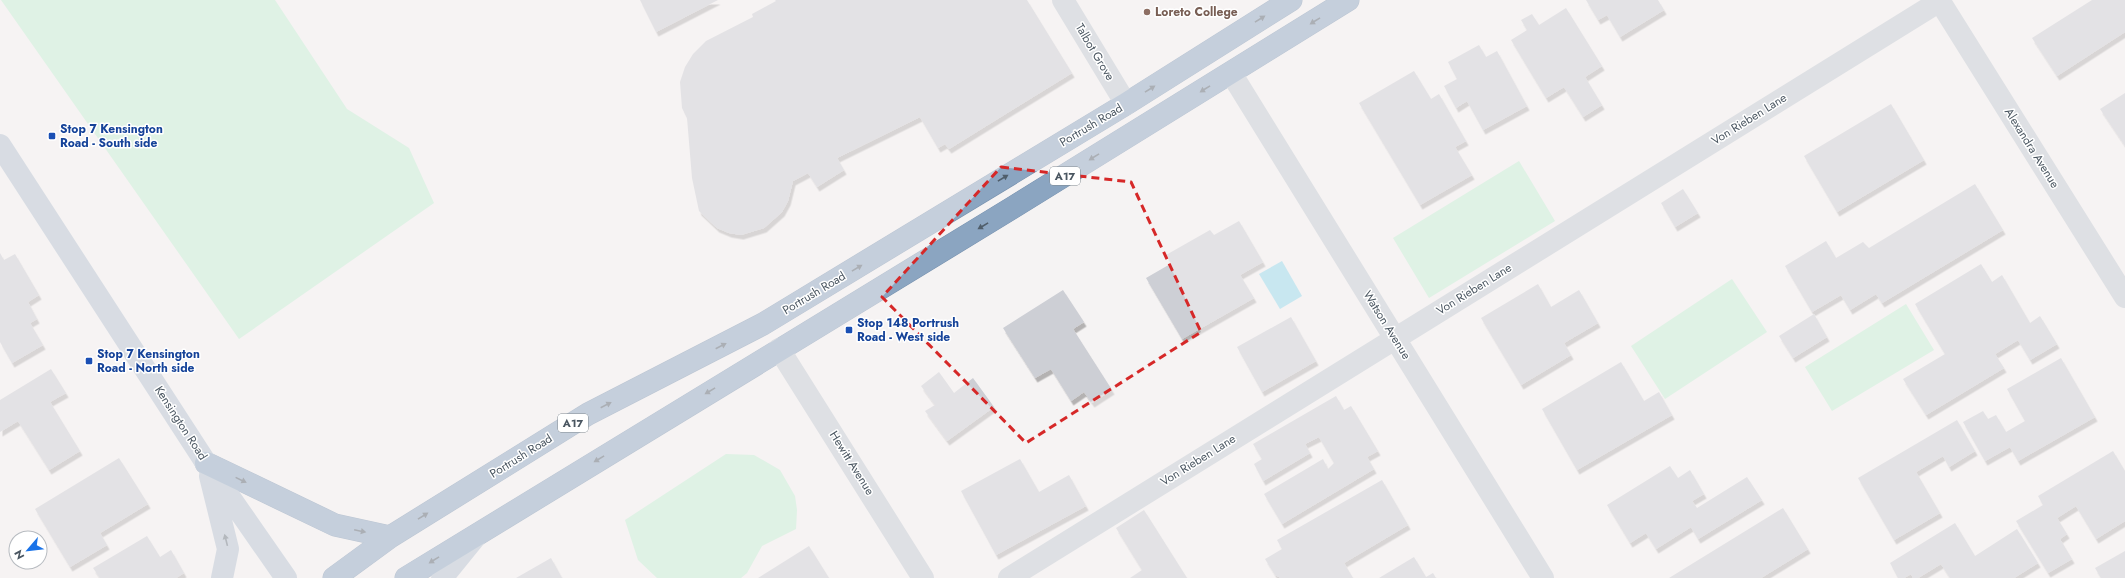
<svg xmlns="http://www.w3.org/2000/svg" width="2125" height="578" viewBox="0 0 2125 578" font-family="Jost,sans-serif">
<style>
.green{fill:#c3f1d5}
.water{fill:#90daee}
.building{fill:#cdcfd5;filter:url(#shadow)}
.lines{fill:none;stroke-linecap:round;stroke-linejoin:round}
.highway-casing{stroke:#7690ad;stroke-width:23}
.minor{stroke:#c1cad2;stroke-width:22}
.major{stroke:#b3c2d1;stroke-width:22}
.highway{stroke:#8ba5c1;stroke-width:22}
.oneway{fill:#505e6b}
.oneway2{fill:#64717d}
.marked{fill:none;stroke:#d62828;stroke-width:3;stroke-dasharray:8 5;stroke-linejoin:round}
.education-dot{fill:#8d6e63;stroke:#fff;stroke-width:1.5}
.transit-dot{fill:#1a4fb4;stroke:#fff;stroke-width:1.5}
.labels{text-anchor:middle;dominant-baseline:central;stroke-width:3;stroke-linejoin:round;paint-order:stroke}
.shield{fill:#fff;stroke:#808990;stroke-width:1}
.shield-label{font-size:11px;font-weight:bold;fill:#4a5661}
.education-label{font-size:12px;font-weight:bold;fill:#785e54;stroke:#fff;text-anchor:start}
.street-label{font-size:12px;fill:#4a5661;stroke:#fff}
.transit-label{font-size:12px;font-weight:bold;fill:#164399;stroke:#fff;text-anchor:start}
</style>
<defs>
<filter id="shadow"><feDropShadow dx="2.5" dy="4.5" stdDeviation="0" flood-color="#0004"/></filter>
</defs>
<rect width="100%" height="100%" fill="#f5f3f3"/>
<path class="green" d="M1 0H275L347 109 409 148 434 203 239 339Z
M1519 161 1555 221 1429 298 1393 238Z
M1732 279 1767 332 1665 399 1631 346Z
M1906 304 1934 350 1832 411 1805 367Z
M726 454 754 455 780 470 795 496 797 510 796 529 762 546 747 573 741 578H657L638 560 625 520Z"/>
<path class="water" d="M1282 261 1302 296 1280 309 1259 274Z"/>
<path class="building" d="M640 0H718L656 32Z
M775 0H1027L1072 73 949 149 945 144 938 148 920 117 837 158 844 170 817 187 808 173 793 181 788 201 782 212 764 228 741 235 729 233 717 228 699 211 692 178 687 118 682 108 680 82 685 67 693 54 706 41 753 17 752 14 776 1Z
M1586 0H1658L1664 10 1620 37 1607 15 1598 20Z
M2092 0H2125V32L2057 76 2032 38Z
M1566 8 1602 66 1585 77 1602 105 1583 117 1564 87 1546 98 1511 40 1527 30 1521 20 1532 14 1539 25Z
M1479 45 1486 57 1497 51 1527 106 1483 130 1467 101 1456 108 1444 86 1457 79 1448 62Z
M1414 71 1431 99 1439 94 1466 141 1455 147 1472 175 1420 205 1359 103Z
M2125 93V146L2100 109Z
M1891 104 1924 160 1837 212 1804 156Z
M1975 184 2003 230 1882 303 1876 294 1850 310 1841 295 1812 312 1785 266 1826 241 1836 258 1863 242 1869 248Z
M1683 189 1698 213 1675 227 1661 203Z
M1239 221 1263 262 1240 275 1254 298 1182 339 1146 278 1172 263 1166 255 1210 230 1214 235Z
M0 253 4 260 15 254 39 295 28 302 37 319 30 323 43 345 12 363 0 342Z
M1981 264 1992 282 2002 275 2030 323 2040 316 2057 344 2030 360 2018 340 1995 354 2004 368 1926 415 1903 379 1945 354 1915 304Z
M1538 284 1551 307 1579 290 1598 323 1564 343 1571 355 1521 385 1481 318Z
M1063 290 1084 322 1073 329 1112 390 1092 403 1084 392 1071 401 1051 369 1035 378 1003 328Z
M1814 314 1827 337 1793 358 1779 336Z
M1291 317 1316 361 1262 392 1237 347Z
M2061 358 2095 417 2018 461 2010 447 1985 461 1963 422 1983 411 1988 419 1996 415 2006 432 2025 421 2007 389Z
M1621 362 1644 401 1659 392 1672 415 1577 470 1542 409Z
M51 369 66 393 50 402 80 451 49 470 18 421 0 432V400Z
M939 372 954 393 973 378 994 407 947 441 925 411 935 405 921 386Z
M1336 396 1344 410 1351 406 1378 451 1367 457 1374 469 1282 524 1264 494 1323 459 1328 469 1334 463 1319 437 1305 444 1310 453 1263 481 1254 464 1262 459 1253 444Z
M1957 420 1975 451 1949 467 1943 456 1916 472 1940 513 1894 540 1858 478Z
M2113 451 2125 471V521L2096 539 2076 506 2057 518 2067 534 2060 539 2072 559 2048 573 2016 521 2043 505 2038 496Z
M119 458 148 504 100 533 107 545 70 567 35 509Z
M1020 459 1039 492 1069 475 1086 506 996 555 961 491Z
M1670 466 1678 478 1690 470 1704 494 1692 501 1697 508 1747 477 1762 500 1698 539 1691 527 1656 549 1646 533 1630 543 1607 505Z
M1382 480 1408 525 1344 563 1353 578H1281L1275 575 1265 559 1282 549 1277 540Z
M1783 508 1808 549 1761 578H1669Z
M1144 510 1187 578H1130L1142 570 1116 528Z
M1955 523 1975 556 2017 529 2038 563 2014 578H1950L1941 564 1918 578H1913L1911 574 1904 578H1898L1890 563Z
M147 536 160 557 171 550 184 573 176 578H100L93 568Z
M809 546 829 578H758Z
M2125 551V578H2101L2095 568Z
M1414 557 1426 577 1433 573 1436 578H1379Z
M551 558 562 578H516Z"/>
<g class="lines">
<defs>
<path id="highway" d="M206 463 335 525 390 537
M334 578 390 537 588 414 763 324 1126 104 1291 0
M406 578 1012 208 1348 0"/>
</defs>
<use href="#highway" class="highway-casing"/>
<path class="minor" d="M1063 0 1126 104
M1939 0 2125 297
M1231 73 1543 578
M779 349 923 578
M1009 578 1940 1"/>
<path class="major" d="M0 145 206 463 286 578
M210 476 228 549 222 578
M442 578 476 536"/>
<use href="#highway" class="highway"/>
</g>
<defs><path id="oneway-solid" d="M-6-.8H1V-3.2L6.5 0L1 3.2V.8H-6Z"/></defs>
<g class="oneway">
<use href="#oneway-solid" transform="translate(1260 19) rotate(-32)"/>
<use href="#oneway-solid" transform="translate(1315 21) rotate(148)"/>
<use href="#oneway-solid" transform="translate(1150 89) rotate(-32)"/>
<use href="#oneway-solid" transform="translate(1205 89) rotate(148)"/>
<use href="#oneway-solid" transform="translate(1094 157) rotate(148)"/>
<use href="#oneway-solid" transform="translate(1003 178) rotate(-31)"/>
<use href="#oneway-solid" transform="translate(983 226) rotate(149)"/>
<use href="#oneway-solid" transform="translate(857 268) rotate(-31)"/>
<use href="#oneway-solid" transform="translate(721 346) rotate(-27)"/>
<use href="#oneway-solid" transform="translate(710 391) rotate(149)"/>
<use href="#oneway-solid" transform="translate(606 405) rotate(-27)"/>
<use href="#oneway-solid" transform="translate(599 459) rotate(149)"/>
<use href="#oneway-solid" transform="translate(241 480) rotate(26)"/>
<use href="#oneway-solid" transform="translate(423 516) rotate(-32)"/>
<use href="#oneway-solid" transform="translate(360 531) rotate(12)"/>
<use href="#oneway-solid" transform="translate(434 560) rotate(148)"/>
</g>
<use class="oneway2" href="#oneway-solid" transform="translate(226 540) rotate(-104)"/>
<path d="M0 0H2125V578H0ZM1001 167 1131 182 1201 332 1026 443 882 297Z" fill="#f5f3f3" fill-opacity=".55" fill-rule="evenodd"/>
<path class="marked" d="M1001 167 1131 182 1201 332 1026 443 882 297Z"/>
<circle class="education-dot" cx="1147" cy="12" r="4"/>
<g class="transit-dot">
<rect x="48" y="132" width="8" height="8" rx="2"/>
<rect x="845" y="326" width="8" height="8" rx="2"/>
<rect x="85" y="357" width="8" height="8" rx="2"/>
</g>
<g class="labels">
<g class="shield">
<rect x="1050" y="167" width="30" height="18" rx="3"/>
<rect x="558" y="414" width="30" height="18" rx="3"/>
</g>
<g class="shield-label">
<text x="1065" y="176">A17</text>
<text x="573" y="423">A17</text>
</g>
<g class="education-label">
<text x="1155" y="12">Loreto College</text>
</g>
<g class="street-label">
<text transform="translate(1095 52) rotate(59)">Talbot Grove</text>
<text transform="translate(1749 119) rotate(-32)">Von Rieben Lane</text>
<text transform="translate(1091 125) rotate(-31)">Portrush Road</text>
<text transform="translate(2032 148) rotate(58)">Alexandra Avenue</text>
<text transform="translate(1474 289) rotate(-32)">Von Rieben Lane</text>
<text transform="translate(814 293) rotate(-31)">Portrush Road</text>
<text transform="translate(1387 325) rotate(58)">Watson Avenue</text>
<text transform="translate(181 423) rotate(57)">Kensington Road</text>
<text transform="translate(521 456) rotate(-32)">Portrush Road</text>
<text transform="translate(1198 460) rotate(-32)">Von Rieben Lane</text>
<text transform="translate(852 463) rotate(58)">Hewitt Avenue</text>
</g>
<g class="transit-label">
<text x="60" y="129">Stop 7 Kensington<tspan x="60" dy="14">Road - South side</tspan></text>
<text x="857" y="323">Stop 148 Portrush<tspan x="857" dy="14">Road - West side</tspan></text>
<text x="97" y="354">Stop 7 Kensington<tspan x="97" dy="14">Road - North side</tspan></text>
</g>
</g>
<g transform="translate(28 550) rotate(242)"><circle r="19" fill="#ffffff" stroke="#b7bbc0"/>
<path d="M0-3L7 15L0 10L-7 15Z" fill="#1a73e8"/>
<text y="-6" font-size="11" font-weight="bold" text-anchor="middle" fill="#4a5661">N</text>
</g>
</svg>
